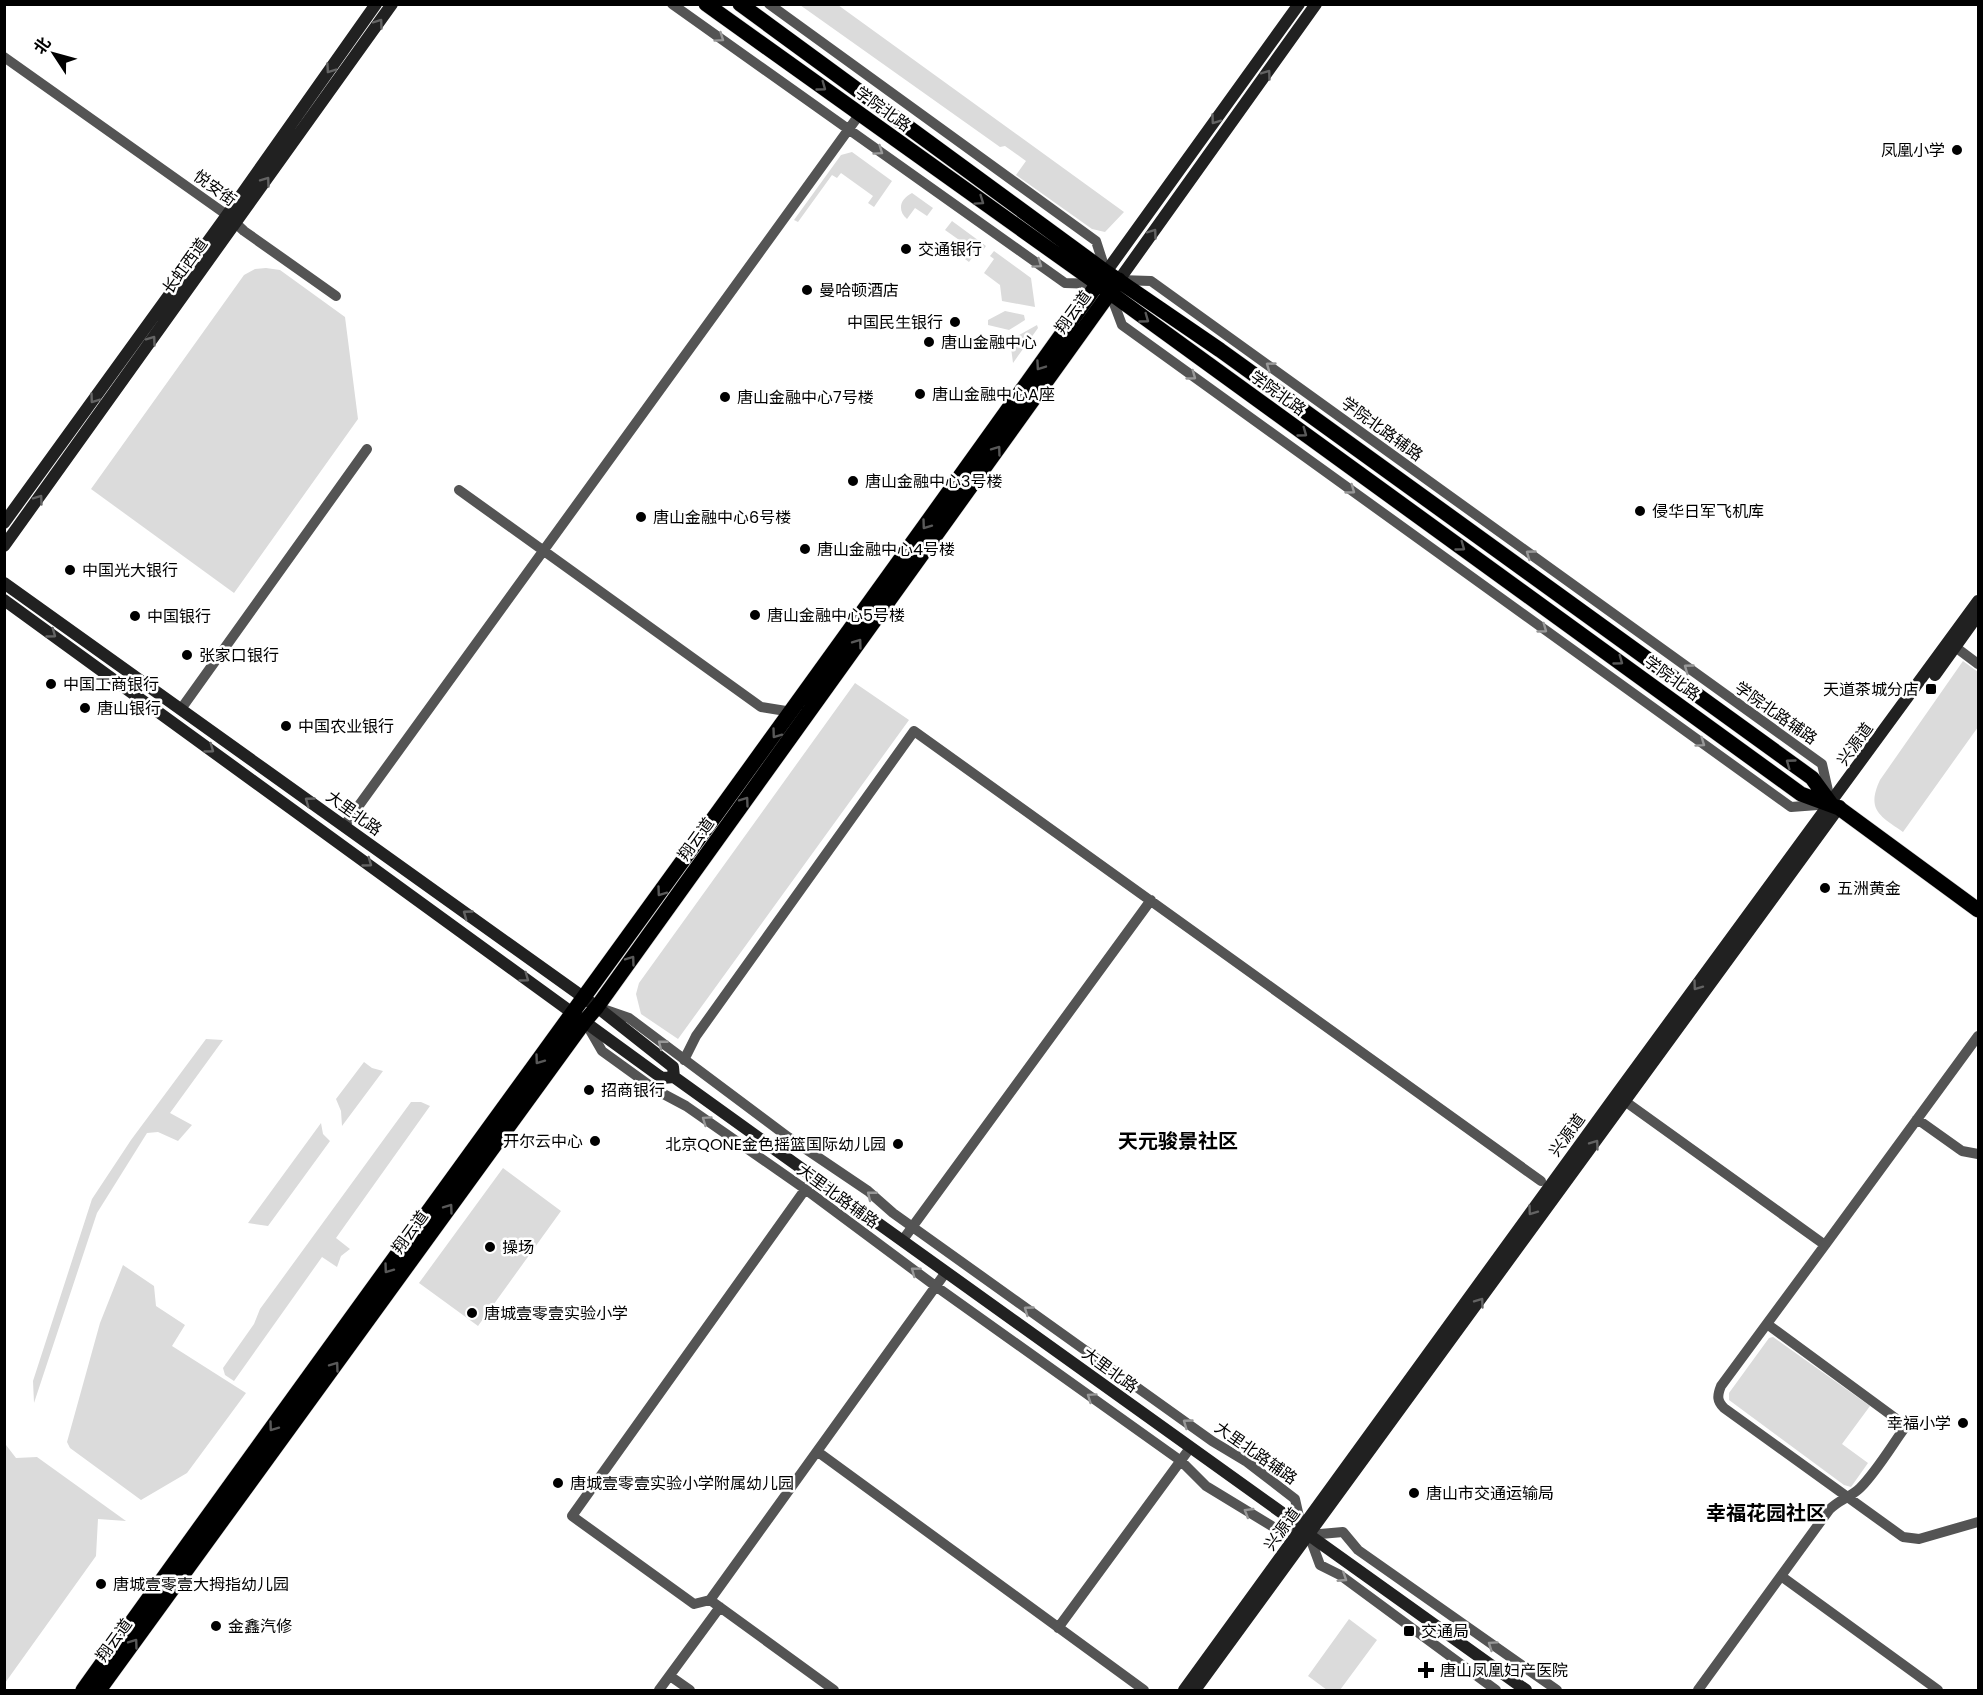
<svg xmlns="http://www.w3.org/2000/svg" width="1983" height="1695" viewBox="0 0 1983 1695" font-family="Poppins,'Noto Sans SC',sans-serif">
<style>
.green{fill:#dbdbdb}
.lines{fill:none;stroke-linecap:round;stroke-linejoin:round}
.primary-casing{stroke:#dbdbdb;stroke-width:16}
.minor{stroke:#545454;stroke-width:10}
.secondary{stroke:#212121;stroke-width:12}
.primary{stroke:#000;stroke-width:15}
.oneway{stroke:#646464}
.oneway2{stroke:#989898}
.oneway3{stroke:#595959}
.poi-dot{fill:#000;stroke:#fff;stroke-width:2}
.labels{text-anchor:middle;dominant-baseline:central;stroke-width:5;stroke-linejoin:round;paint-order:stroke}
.street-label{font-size:16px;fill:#000;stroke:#fff}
.poi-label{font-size:16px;fill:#000;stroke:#fff;text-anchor:start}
.quarter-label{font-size:20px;font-weight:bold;fill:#000;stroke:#fff}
</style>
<rect width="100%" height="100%" fill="#fff"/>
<path class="green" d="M800 5H838L1124 212 1105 232 1092 229 1016 175 1026 161 1005 146 1000 147Z
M852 152 892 181 874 207 868 203 873 196 841 173 837 178 832 175 798 222 794 220 841 155Z
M912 193 933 208 927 216 915 208 907 219C897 210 900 199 912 193Z
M952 221 986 246 983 250 979 248 969 262 955 252 962 242 945 230Z
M994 251 1031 278 1035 307 1002 301 1000 285 984 273 994 259 990 256Z
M266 268 280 270 345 317 358 419 234 593 91 489 244 275 255 269Z
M1005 311 1024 315 1025 320 1009 330 988 325V320Z
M1037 325 1038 328 1013 363 1010 340Z
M1963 661 1978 672V727L1903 832C1880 816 1866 810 1880 780Z
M855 683 909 720 678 1039 641 1014 636 994 639 983Z
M206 1039 223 1040 170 1113 192 1125 178 1141 158 1132 147 1133 97 1213 34 1403 33 1381 92 1199 131 1140Z
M364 1062 372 1068 383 1071 342 1126 341 1111 336 1099Z
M411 1102H421L430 1106 336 1238 350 1249 341 1256 337 1267 322 1257 234 1381 225 1375 223 1368 254 1324 260 1309Z
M321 1123 323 1134 330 1141 268 1226 248 1223Z
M503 1168 561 1211 478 1326 419 1283Z
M123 1265 154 1286 156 1306 185 1325 172 1346 246 1393 187 1473 141 1500 70 1448 67 1442 100 1323Z
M1773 1337 1870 1406 1842 1444 1868 1463 1851 1487 1844 1485 1729 1400V1393L1769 1338Z
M5 1437 6 1445 16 1458 37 1457 126 1521 98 1519 96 1556 5 1683Z
M1349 1619 1377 1640 1340 1690H1327L1308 1676Z"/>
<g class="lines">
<defs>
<path id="primary" d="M706 4 1098 284 1801 794 1839 808 1978 910
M740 4 1106 272 1220 350 1812 778 1831 804
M83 1690C422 1216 769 747 1106 272
M99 1690 585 1021 597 1007 1119 280"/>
</defs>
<use href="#primary" class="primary-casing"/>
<path class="minor" d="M672 4 1065 283 1096 284
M769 4 1096 241 1106 272
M4 57 227 215 244 231 336 296
M1110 293 1122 325 1791 807 1831 804 1822 764 1151 281 1119 280
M459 490 761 707 792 712
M1950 643 1978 664
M181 709 367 449
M344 826 859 115
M587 1025 602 1051 656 1090 686 1106 805 1189 934 1285 1181 1461 1206 1486 1275 1528 1302 1530 1295 1499 1247 1462 1212 1441 893 1213 868 1191 788 1137 629 1018 603 1009
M684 1060 696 1036 914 731 1541 1181
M1626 1102 1825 1245 1721 1386C1717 1396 1717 1401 1724 1408L1903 1537 1919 1539 1978 1522
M1917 1119 1962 1151 1978 1154
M902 1241 1151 900
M1825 1245 1978 1036
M818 1452 1144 1690
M1781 1576 1938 1690
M710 1600 694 1604 572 1516 814 1177
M1058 1628 1190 1448
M670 1676 690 1690
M659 1690 720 1607
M834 1690 710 1600 946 1272
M1496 1690 1340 1575 1320 1565 1309 1535 1343 1532 1358 1550 1557 1690
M1698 1690 1829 1510C1838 1500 1851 1497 1860 1488 1877 1471 1892 1445 1906 1426L1767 1324"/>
<path class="secondary" d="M1106 272 1299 4
M1119 280 1316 4
M4 523 227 215 376 4
M4 546 392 4
M4 583 597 1007 673 1067 674 1077
M4 600 662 1078 674 1077 1285 1515 1309 1535 1526 1690
M1935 675 1978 615
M1184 1690 1616 1095 1978 601
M1195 1690 1840 806"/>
<use href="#primary" class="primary"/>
</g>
<defs><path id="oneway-chevron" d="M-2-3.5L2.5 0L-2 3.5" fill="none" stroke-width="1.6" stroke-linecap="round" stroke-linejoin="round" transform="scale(1.5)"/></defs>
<g class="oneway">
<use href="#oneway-chevron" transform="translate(379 23) rotate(-54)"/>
<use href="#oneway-chevron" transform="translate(330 69) rotate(125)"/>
<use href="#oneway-chevron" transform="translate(1267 74) rotate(-54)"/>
<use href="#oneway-chevron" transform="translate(1215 120) rotate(126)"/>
<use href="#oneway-chevron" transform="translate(266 181) rotate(-54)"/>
<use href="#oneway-chevron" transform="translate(1153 233) rotate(-54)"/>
<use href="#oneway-chevron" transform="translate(152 340) rotate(-54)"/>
<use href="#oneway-chevron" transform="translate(94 399) rotate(126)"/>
<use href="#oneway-chevron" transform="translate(39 499) rotate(-54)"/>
<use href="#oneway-chevron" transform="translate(52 634) rotate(36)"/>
<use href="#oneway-chevron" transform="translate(210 749) rotate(36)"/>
<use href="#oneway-chevron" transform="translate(309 801) rotate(-144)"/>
<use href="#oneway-chevron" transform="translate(368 863) rotate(36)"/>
<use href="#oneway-chevron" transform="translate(467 914) rotate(-144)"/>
<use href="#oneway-chevron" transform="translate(525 978) rotate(36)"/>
<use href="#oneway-chevron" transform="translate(1697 986) rotate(126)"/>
<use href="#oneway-chevron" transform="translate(1595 1144) rotate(-54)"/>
<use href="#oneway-chevron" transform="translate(1532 1211) rotate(126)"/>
<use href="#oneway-chevron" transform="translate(1480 1302) rotate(-54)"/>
</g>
<g class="oneway2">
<use href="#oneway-chevron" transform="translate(720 38) rotate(35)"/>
<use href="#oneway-chevron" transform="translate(879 151) rotate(35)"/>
<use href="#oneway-chevron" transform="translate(1038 264) rotate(35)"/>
<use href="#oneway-chevron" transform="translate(1270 366) rotate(-144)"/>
<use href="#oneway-chevron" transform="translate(1192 376) rotate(36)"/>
<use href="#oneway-chevron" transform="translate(1351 490) rotate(36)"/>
<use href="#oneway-chevron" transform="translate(1530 554) rotate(-144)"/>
<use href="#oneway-chevron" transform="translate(1543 629) rotate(36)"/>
<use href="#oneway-chevron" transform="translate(1688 668) rotate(-144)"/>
<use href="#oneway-chevron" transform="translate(1701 743) rotate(35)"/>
<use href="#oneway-chevron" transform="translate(662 1044) rotate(-142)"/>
<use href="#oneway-chevron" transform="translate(706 1120) rotate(-145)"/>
<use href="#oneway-chevron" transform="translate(871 1195) rotate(-141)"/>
<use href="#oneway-chevron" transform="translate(915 1271) rotate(-143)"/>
<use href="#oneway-chevron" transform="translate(1028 1310) rotate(-144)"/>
<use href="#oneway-chevron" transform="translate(1091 1397) rotate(-145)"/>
<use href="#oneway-chevron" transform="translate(1187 1423) rotate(-144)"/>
<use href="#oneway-chevron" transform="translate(1248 1512) rotate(-149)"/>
<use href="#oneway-chevron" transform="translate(1343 1578) rotate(33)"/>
<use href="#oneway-chevron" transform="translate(1492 1645) rotate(-145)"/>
</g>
<g class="oneway3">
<use href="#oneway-chevron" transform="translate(822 87) rotate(36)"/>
<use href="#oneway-chevron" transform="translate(980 201) rotate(35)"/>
<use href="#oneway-chevron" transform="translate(1145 319) rotate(36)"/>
<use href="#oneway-chevron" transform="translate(1040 366) rotate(125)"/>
<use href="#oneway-chevron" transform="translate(1303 433) rotate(36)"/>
<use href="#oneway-chevron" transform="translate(997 450) rotate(-54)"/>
<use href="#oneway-chevron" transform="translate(926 525) rotate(126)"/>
<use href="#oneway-chevron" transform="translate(1461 547) rotate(36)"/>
<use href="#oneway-chevron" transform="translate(858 643) rotate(-54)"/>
<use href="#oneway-chevron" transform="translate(1619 661) rotate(36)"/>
<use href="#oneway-chevron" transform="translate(776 734) rotate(126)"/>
<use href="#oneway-chevron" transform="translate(1790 763) rotate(-144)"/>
<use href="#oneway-chevron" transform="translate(745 801) rotate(-54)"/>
<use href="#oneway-chevron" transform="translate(661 892) rotate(126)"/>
<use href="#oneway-chevron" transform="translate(631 960) rotate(-54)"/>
<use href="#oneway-chevron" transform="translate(539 1060) rotate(126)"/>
<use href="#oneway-chevron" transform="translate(449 1208) rotate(-54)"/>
<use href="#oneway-chevron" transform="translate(388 1269) rotate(126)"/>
<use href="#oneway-chevron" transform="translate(335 1366) rotate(-54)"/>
<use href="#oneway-chevron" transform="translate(273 1427) rotate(126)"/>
<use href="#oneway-chevron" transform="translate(134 1643) rotate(-54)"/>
</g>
<g class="poi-dot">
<circle cx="1957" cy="150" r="6"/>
<circle cx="906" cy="249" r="6"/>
<circle cx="807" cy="290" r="6"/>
<circle cx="955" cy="322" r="6"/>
<circle cx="929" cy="342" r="6"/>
<circle cx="920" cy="394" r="6"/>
<circle cx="725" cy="397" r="6"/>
<circle cx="853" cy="481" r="6"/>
<circle cx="1640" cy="511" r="6"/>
<circle cx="641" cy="517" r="6"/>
<circle cx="805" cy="549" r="6"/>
<circle cx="70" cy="570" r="6"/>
<circle cx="755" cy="615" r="6"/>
<circle cx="135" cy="616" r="6"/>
<circle cx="187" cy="655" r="6"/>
<circle cx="51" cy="684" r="6"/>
<rect x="1925" y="683" width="12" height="12" rx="3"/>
<circle cx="85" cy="708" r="6"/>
<circle cx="286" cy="726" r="6"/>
<circle cx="1825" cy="888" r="6"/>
<circle cx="589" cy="1090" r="6"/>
<circle cx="595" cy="1141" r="6"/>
<circle cx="898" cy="1144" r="6"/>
<circle cx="490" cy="1247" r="6"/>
<circle cx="472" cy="1313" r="6"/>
<circle cx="1963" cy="1423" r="6"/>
<circle cx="558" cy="1483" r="6"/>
<circle cx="1414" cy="1493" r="6"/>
<circle cx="101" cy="1584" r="6"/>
<circle cx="216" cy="1626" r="6"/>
<rect x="1403" y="1625" width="12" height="12" rx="3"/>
<path d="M1423 1661h6v6h6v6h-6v6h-6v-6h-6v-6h6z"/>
</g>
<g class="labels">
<g class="street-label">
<text transform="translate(883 109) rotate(36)">学院北路</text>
<text transform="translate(215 188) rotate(36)">悦安街</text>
<text transform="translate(185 266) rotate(-54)">长虹西道</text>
<text transform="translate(1073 312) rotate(-54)">翔云道</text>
<text transform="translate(1278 393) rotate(36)">学院北路</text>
<text transform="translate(1382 429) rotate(36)">学院北路辅路</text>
<text transform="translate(1672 678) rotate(36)">学院北路</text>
<text transform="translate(1776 713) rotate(35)">学院北路辅路</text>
<text transform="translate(1855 744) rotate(-54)">兴源道</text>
<text transform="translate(354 813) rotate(36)">大里北路</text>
<text transform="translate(696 839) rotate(-54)">翔云道</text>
<text transform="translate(1567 1135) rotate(-54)">兴源道</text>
<text transform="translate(838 1196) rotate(36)">大里北路辅路</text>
<text transform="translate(410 1232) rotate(-54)">翔云道</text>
<text transform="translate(1110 1370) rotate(36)">大里北路</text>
<text transform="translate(1256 1453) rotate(35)">大里北路辅路</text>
<text transform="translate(1282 1529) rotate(-54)">兴源道</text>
<text transform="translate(114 1640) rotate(-54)">翔云道</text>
</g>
<g class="poi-label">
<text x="1945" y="150" text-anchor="end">凤凰小学</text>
<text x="918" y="249">交通银行</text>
<text x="819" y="290">曼哈顿酒店</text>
<text x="943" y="322" text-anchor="end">中国民生银行</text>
<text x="941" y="342">唐山金融中心</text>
<text x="932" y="394">唐山金融中心A座</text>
<text x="737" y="397">唐山金融中心7号楼</text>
<text x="865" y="481">唐山金融中心3号楼</text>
<text x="1652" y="511">侵华日军飞机库</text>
<text x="653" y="517">唐山金融中心6号楼</text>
<text x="817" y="549">唐山金融中心4号楼</text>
<text x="82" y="570">中国光大银行</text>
<text x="767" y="615">唐山金融中心5号楼</text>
<text x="147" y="616">中国银行</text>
<text x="199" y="655">张家口银行</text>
<text x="63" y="684">中国工商银行</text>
<text x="1919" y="689" text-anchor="end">天道茶城分店</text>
<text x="97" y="708">唐山银行</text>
<text x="298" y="726">中国农业银行</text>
<text x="1837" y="888">五洲黄金</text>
<text x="601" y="1090">招商银行</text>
<text x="583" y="1141" text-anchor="end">开尔云中心</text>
<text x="886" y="1144" text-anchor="end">北京QONE金色摇篮国际幼儿园</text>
<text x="502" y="1247">操场</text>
<text x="484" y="1313">唐城壹零壹实验小学</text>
<text x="1951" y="1423" text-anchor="end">幸福小学</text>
<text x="570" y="1483">唐城壹零壹实验小学附属幼儿园</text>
<text x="1426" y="1493">唐山市交通运输局</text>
<text x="113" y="1584">唐城壹零壹大拇指幼儿园</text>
<text x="228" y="1626">金鑫汽修</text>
<text x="1421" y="1631">交通局</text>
<text x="1440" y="1670">唐山凤凰妇产医院</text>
</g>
<g class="quarter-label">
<text x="1178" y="1141">天元骏景社区</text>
<text x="1766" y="1513">幸福花园社区</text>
</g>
</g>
<rect width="1983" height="1695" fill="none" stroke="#000000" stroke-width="12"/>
<g transform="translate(54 54) rotate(306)" stroke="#ffffff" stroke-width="4.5" paint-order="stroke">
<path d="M0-4.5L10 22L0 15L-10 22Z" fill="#000000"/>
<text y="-9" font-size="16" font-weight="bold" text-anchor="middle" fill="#000000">北</text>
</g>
</svg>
